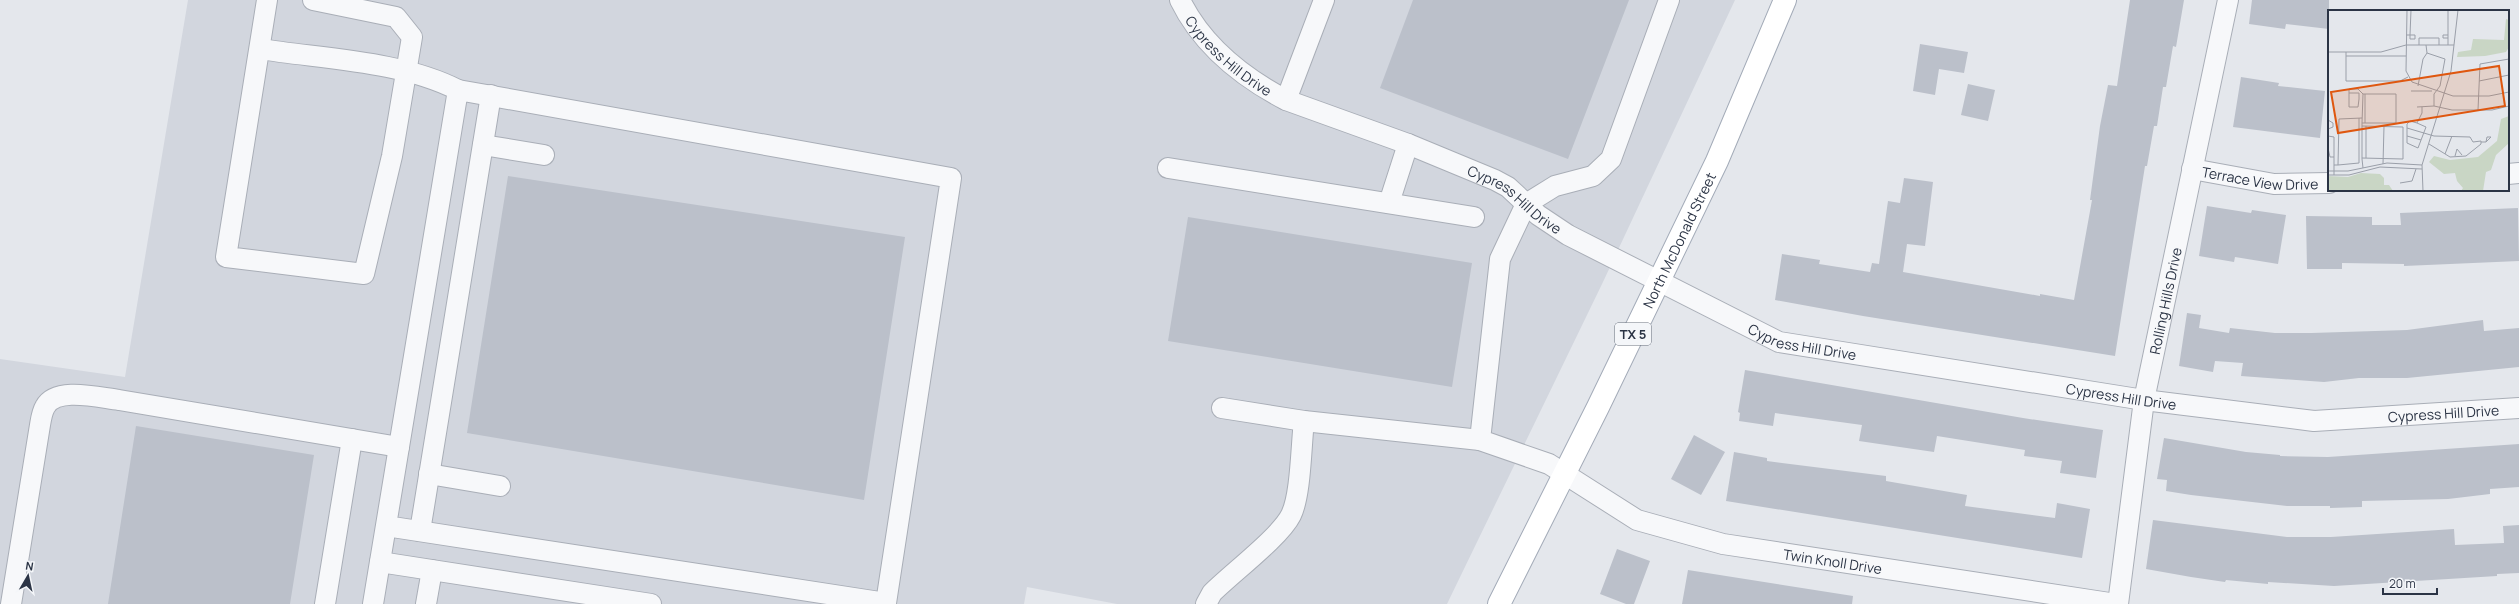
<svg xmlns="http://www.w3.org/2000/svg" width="2519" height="604" viewBox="0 0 2519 604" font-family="Manrope,sans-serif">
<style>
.built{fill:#d2d6de}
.building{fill:#bbc0ca}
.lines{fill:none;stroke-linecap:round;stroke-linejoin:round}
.minor-casing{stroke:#a9aeb7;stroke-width:22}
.major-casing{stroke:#a3abb8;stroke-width:24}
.minor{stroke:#f7f8fa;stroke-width:20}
.major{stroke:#fff;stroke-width:22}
.labels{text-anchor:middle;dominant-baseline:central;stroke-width:4;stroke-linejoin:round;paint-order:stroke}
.shield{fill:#f4f6f9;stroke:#676e7b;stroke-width:1}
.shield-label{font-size:13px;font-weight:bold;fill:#2b3445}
.street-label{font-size:14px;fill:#2b3445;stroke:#f4f6f9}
.inset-road{fill:none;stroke:#9a9fa9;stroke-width:1}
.view{fill:#df570f;fill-opacity:0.15;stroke:#df570f;stroke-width:2}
.inset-edge{fill:none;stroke:#2b3445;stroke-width:2}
</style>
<rect width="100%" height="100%" fill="#e4e7ec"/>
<path class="built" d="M188 0H1735L1603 282 1447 604H1117L1027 587 1024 604H0V359L125 377Z"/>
<path class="building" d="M1413 0H1629L1568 159 1380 88Z
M2130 0H2184L2176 47 2173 46 2166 87H2163L2157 126H2154L2147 166H2145L2115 356 1863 316 1775 300 1782 254 1820 260 1819 264 1870 272 1872 263 1879 264 1888 201 1900 203 1904 178 1933 182 1925 246 1907 244 1903 272 2040 296V294L2074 300 2092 200H2090L2100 126 2108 85 2117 86Z
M2252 0H2329V29L2286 24 2285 29 2249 24Z
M1920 44 1968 52 1964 73 1939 69 1935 95 1913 91Z
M2241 77 2279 83 2278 86 2325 91 2320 138 2233 127Z
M1968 84 1995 90 1988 121 1961 115Z
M508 176 905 237 864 500 467 433Z
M2207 206 2251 213 2252 210 2286 215 2278 264 2235 257 2234 262 2199 256Z
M2518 208 2519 261 2404 266V264L2342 263V269H2307L2306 216 2372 217V225H2401L2400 213Z
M1188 217 1472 263 1452 387 1168 341Z
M2187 313 2201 315 2199 328 2229 333 2230 328 2275 333H2311L2407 330 2483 320 2484 331 2519 328V367L2407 378H2359L2324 382 2241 376 2243 363 2215 361 2213 372 2179 366Z
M1745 370 2023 418 2103 430 2096 478 2060 473 2062 461 2024 456 2025 450 1937 436 1934 452 1893 446 1859 441 1862 425 1775 413 1773 426 1739 421 1740 413 1738 412Z
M136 426 314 455 290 604H108Z
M1694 435 1725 452 1701 495 1671 479Z
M2164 438 2246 452 2280 455V456L2328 457 2519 444V487L2490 489V494L2448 499 2362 501V507L2330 508V506H2287L2191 495 2166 491 2167 480 2157 479Z
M1734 452 1767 458V461L1886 476V481L1967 495 1965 506 2055 518 2057 503 2090 509 2082 558 1726 501Z
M2153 520 2287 537H2331L2454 529 2455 545 2504 543 2503 526 2519 525V573L2497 574V576L2334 586 2268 582V584L2226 580 2225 582 2191 577 2146 569Z
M1617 549 1650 561 1634 604H1626L1600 594Z
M1688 570 1853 596 1852 604H1682Z"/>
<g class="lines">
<defs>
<g id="minor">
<path d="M267 0 226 257 364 274 392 156 412 37 396 17 313 0"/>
<path id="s1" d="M1180 0C1202 45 1242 77 1286 100L1408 144 1495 180 1508 187 1538 215 1568 235 1779 342 2144 400 2314 421 2519 408"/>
<path id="s2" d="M1669 0 1611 159 1593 176 1555 186 1526 204 1500 259 1480 440 1549 464 1637 520 1723 544 2116 604"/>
<path d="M260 49C323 59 402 61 458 90"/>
<path d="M1286 100 1324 0"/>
<path d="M483 145 544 155"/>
<path d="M1168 168 1474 217"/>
<path id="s3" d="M2192 169 2274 184 2329 183"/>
<path d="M2508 174 2519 173"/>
<path d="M1389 203 1408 144"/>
<path d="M1222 408 1304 421 1480 440"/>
<path d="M429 474 500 486"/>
<path d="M420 531 491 95"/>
<path d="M380 562 651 604"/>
<path d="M11 604 40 425C41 419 42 412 45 407 56 386 100 398 119 400L399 447"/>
<path d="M325 604 352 439"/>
<path d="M373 604 458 90 951 178 886 603 386 526"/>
<path d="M426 604 432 570"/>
<path d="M1206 604 1212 593C1232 573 1280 537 1291 515 1301 495 1301 445 1304 421"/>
<path id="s4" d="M2118 604 2144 400 2228 0"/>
</g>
<g id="major">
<path id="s5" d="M1499 604 1598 407 1717 161 1785 0"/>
</g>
</defs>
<use href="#minor" class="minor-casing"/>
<use href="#major" class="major-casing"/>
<use href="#minor" class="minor"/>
<use href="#major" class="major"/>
</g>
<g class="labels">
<rect class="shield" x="1615" y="323" width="36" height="22" rx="3"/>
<g class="shield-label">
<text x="1633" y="334">TX 5</text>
</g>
<g class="street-label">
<text stroke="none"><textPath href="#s1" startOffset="75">Cypress Hill Drive</textPath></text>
<text stroke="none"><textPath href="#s3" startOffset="69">Terrace View Drive</textPath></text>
<text stroke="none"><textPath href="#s1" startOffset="399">Cypress Hill Drive</textPath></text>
<text stroke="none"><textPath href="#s5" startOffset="406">North McDonald Street</textPath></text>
<text stroke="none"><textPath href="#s4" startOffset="307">Rolling Hills Drive</textPath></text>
<text stroke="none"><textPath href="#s1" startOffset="723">Cypress Hill Drive</textPath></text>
<text stroke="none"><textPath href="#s1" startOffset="1047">Cypress Hill Drive</textPath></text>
<text stroke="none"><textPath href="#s1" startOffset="1371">Cypress Hill Drive</textPath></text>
<text stroke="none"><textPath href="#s2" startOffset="888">Twin Knoll Drive</textPath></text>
</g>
</g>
<g transform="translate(2328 10)">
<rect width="181" height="181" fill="#e4e7ec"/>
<path d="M178 9 181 10V37L178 42 157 46 129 47 130 42 143 40 145 29 176 30ZM181 106V133L168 145 163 160 158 162 155 181H133L135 178 129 171 127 163 116 164 101 152 106 146 122 150 150 147 169 131 173 109ZM33 163 52 164 56 168V175H61L65 181H0V166L20 167Z" fill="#c9d6c5"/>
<path class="inset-road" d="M79 0 78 61 84 72 125 86H161L181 82M78 25H87V29H82V25L83 0M120 28H115V25H120M91 35V28H111V35M98 35 99 43 117 49 112 76 106 84V96L124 100H164L181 96M120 35V0M0 42H53L78 35H126M18 42V71H72L80 67M18 46H78M151 71 181 65M90 76 95 49 99 43M83 81H104M21 83H31V89L30 97H21V79H30L35 84M89 97 106 96M150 100 152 54 181 49M0 110 5 113V117L0 119M34 113H68V84H35L34 113V149L35 158M37 113V84M89 113 98 117 90 138 79 133V114L82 111 89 113 94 103V97M34 116 75 117V149L34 148M79 118 106 126 142 127 145 132 153 131V134L138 146 122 147 101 134M0 126 6 127V147M79 126 93 130M153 132H158L159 127H163L158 132M0 138 2 147H6V165M117 144 124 126M127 146 129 139 134 145M38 148V116M55 154 56 116M6 155H10L11 109 34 108M10 155 31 153V108M0 161H20L59 153 94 155M0 165H21L52 157 94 159M72 173 84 171 88 159M95 181 94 155 123 61 130 0"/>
<path class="view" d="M171 56 177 96 10 123 3 82Z"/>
<rect width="181" height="181" class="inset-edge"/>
</g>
<g transform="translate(28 576) rotate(9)" stroke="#f4f6f9" stroke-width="3" paint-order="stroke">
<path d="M0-3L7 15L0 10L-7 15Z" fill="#2b3445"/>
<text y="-6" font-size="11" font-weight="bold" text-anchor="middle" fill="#2b3445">N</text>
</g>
<path d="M2383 588v6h54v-6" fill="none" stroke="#2b3445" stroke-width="2"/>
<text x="2389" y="588" font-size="12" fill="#2b3445" stroke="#f4f6f9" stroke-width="3" paint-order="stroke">20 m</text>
</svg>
